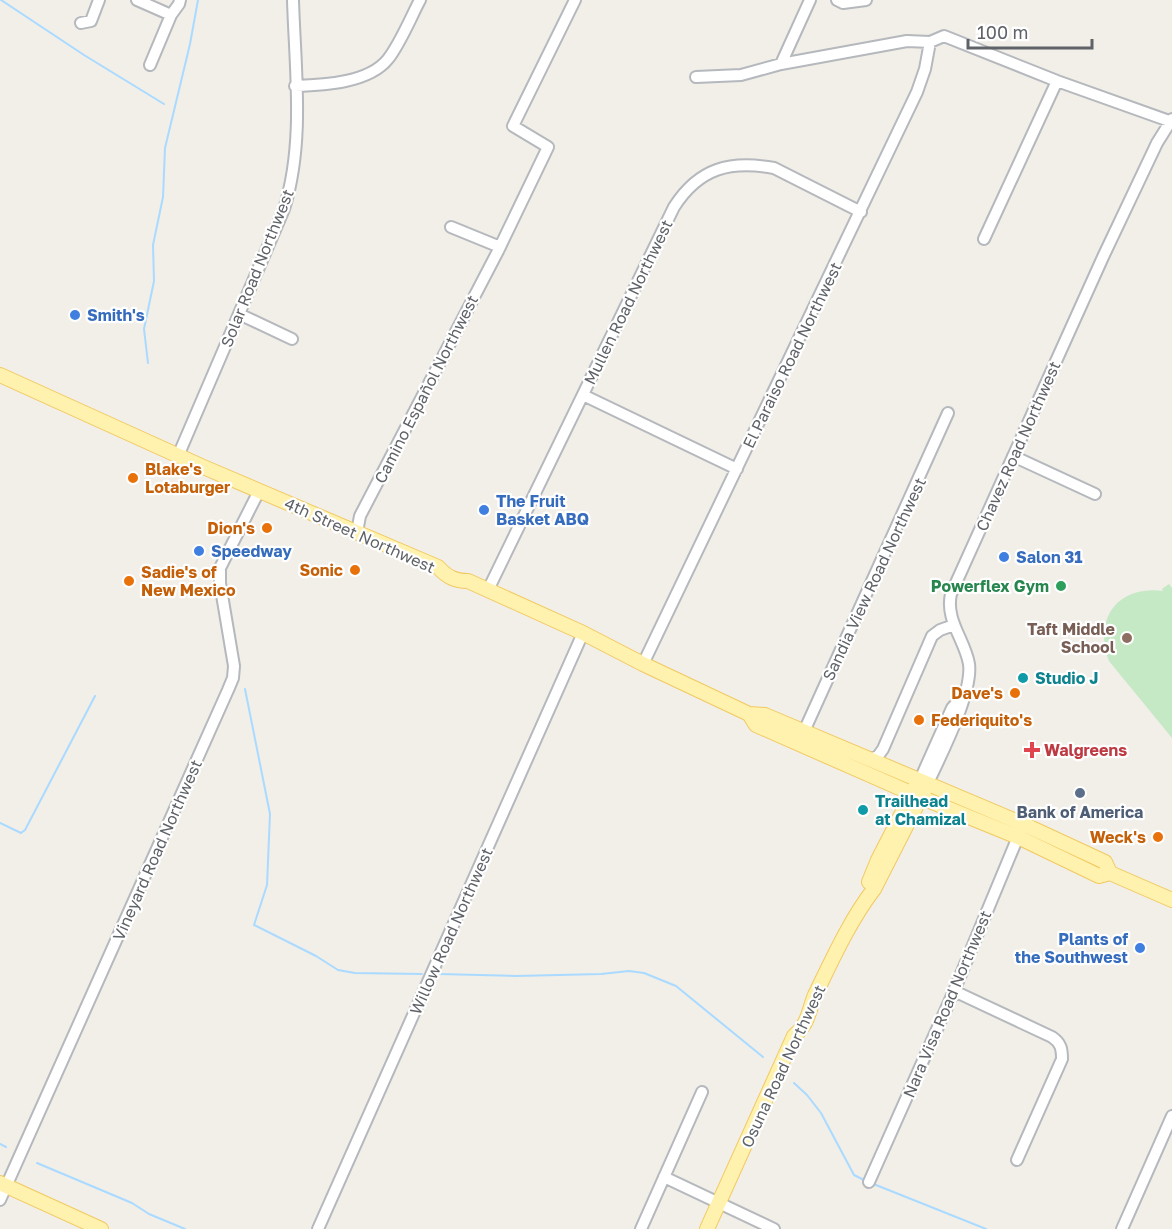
<svg xmlns="http://www.w3.org/2000/svg" width="1172" height="1229" viewBox="0 0 1172 1229" font-family="'Golos Text',sans-serif">
<style>
.green{fill:#c5e8c5}
.lines{fill:none;stroke-linecap:round;stroke-linejoin:round}
.stream{stroke:#aadaff;stroke-width:2}
.minor-casing{stroke:#b5b8bc;stroke-width:14}
.major-casing{stroke:#f2c960;stroke-width:16}
.minor{stroke:#fff;stroke-width:10}
.major{stroke:#fff2af;stroke-width:14}
.shop-dot{fill:#3f7fe0;stroke:#fff;stroke-width:2}
.food-dot{fill:#e8710a;stroke:#fff;stroke-width:2}
.leisure-dot{fill:#2e9e5b;stroke:#fff;stroke-width:2}
.education-dot{fill:#8d6e63;stroke:#fff;stroke-width:2}
.culture-dot{fill:#0f9aa8;stroke:#fff;stroke-width:2}
.health-dot{fill:#e0444e;stroke:#fff;stroke-width:2}
.service-dot{fill:#5c6f8a;stroke:#fff;stroke-width:2}
.labels{text-anchor:middle;dominant-baseline:central;stroke-width:4.5;stroke-linejoin:round;paint-order:stroke}
.street-label{font-size:16px;fill:#5f6368;stroke:#fff}
.shop-label{font-size:16px;font-weight:bold;fill:#366cbe;stroke:#fff;text-anchor:start}
.food-label{font-size:16px;font-weight:bold;fill:#c56008;stroke:#fff;text-anchor:end}
.leisure-label{font-size:16px;font-weight:bold;fill:#27864d;stroke:#fff;text-anchor:end}
.education-label{font-size:16px;font-weight:bold;fill:#785e54;stroke:#fff;text-anchor:end}
.culture-label{font-size:16px;font-weight:bold;fill:#0d838f;stroke:#fff;text-anchor:start}
.health-label{font-size:16px;font-weight:bold;fill:#be3a42;stroke:#fff;text-anchor:start}
.service-label{font-size:16px;font-weight:bold;fill:#4e5e75;stroke:#fff}
</style>
<rect width="100%" height="100%" fill="#f1efe8"/>
<path class="green" d="M1169 584 1172 588V738L1109 661C1093 620 1117 585 1163 591L1162 589Z"/>
<g class="lines">
<path class="stream" d="M1 0 84 55 164 104
M148 363 144 329 154 281 153 245 163 197 165 148 190 44 198 0
M245 689 270 814 267 885 254 925 316 956 338 970 355 973 422 974
M0 823 21 833 25 830 95 696
M439 974 516 976 601 974 629 971 644 973 676 986 763 1057
M794 1083 807 1095 821 1113 854 1175 866 1181
M0 1144 6 1147
M37 1163 132 1203 149 1214 185 1229
M871 1183 986 1229"/>
<defs>
<path id="minor" d="M137 0 171 15
M837 0 843 3 866 0
M81 23 91 21 99 0
M781 64 810 0
M150 65 171 15 179 4 180 0
M696 77 741 75 781 64 907 41 930 42 944 36 1057 81 1172 122
M295 86C324 85 369 83 388 59 400 44 411 17 420 0
M451 227 500 247
M984 239 1057 81
M239 314 292 339
M583 395 737 469
M178 456 284 209C305 142 295 69 293 0
M1013 456 1095 494
M357 532 360 516 498 251 548 147 513 126 575 0
M488 590 674 207C699 168 730 160 774 168L861 212
M643 664 917 92 925 69 930 42
M801 738 948 413
M868 760 878 756 883 749 932 636 940 630 954 625
M919 782 952 708 962 697
M927 785C940 757 973 693 969 664 965 640 945 620 951 594L1103 257 1157 143 1172 119
M954 991 1052 1037C1061 1043 1062 1049 1062 1059L1017 1160
M664 1177 774 1229
M869 1182 954 991 1020 832
M0 1200 228 690 233 678 234 666 220 583V568L259 491
M318 1229 583 633
M641 1229 702 1092
M1122 1229 1172 1116"/>
<path id="major" d="M0 375 201 466 438 567C447 577 455 581 468 581L583 633 643 664 749 714 765 715 1023 824 1105 862 1110 873 1172 900
M749 714 756 725 920 797 1018 837 1099 876 1110 873
M869 882 878 860 916 786
M0 1183 101 1229
M707 1229 794 1036C809 1023 808 1012 815 995 832 960 850 920 874 889L927 785"/>
</defs>
<use href="#minor" class="minor-casing"/>
<use href="#major" class="major-casing"/>
<use href="#minor" class="minor"/>
<use href="#major" class="major"/>
</g>
<g class="shop-dot">
<circle cx="75" cy="315" r="6"/>
<circle cx="484" cy="510" r="6"/>
<circle cx="199" cy="551" r="6"/>
<circle cx="1004" cy="557" r="6"/>
<circle cx="1140" cy="948" r="6"/>
</g>
<g class="food-dot">
<circle cx="133" cy="478" r="6"/>
<circle cx="267" cy="528" r="6"/>
<circle cx="355" cy="570" r="6"/>
<circle cx="129" cy="581" r="6"/>
<circle cx="1015" cy="693" r="6"/>
<circle cx="919" cy="720" r="6"/>
<circle cx="1158" cy="837" r="6"/>
</g>
<circle class="leisure-dot" cx="1061" cy="586" r="6"/>
<circle class="education-dot" cx="1127" cy="638" r="6"/>
<g class="culture-dot">
<circle cx="1023" cy="678" r="6"/>
<circle cx="863" cy="810" r="6"/>
</g>
<path class="health-dot" d="M1029 741h6v6h6v6h-6v6h-6v-6h-6v-6h6z"/>
<circle class="service-dot" cx="1080" cy="793" r="6"/>
<g class="labels">
<g class="street-label">
<text transform="translate(257 268) rotate(-68)">Solar Road Northwest</text>
<text transform="translate(628 302) rotate(-64)">Mullen Road Northwest</text>
<text transform="translate(792 355) rotate(-64)">El Paraiso Road Northwest</text>
<text transform="translate(426 389) rotate(-63)">Camino Español Northwest</text>
<text transform="translate(1018 446) rotate(-66)">Chavez Road Northwest</text>
<text transform="translate(360 535) rotate(24)">4th Street Northwest</text>
<text transform="translate(874 579) rotate(-65)">Sandia View Road Northwest</text>
<text transform="translate(157 850) rotate(-66)">Vineyard Road Northwest</text>
<text transform="translate(451 931) rotate(-66)">Willow Road Northwest</text>
<text transform="translate(947 1004) rotate(-67)">Nara Visa Road Northwest</text>
<text transform="translate(783 1066) rotate(-65)">Osuna Road Northwest</text>
</g>
<g class="shop-label">
<text x="87" y="315">Smith's</text>
<text x="496" y="501">The Fruit<tspan x="496" dy="18">Basket ABQ</tspan></text>
<text x="211" y="551">Speedway</text>
<text x="1016" y="557">Salon 31</text>
<text x="1128" y="939" text-anchor="end">Plants of<tspan x="1128" dy="18">the Southwest</tspan></text>
</g>
<g class="food-label">
<text x="145" y="469" text-anchor="start">Blake's<tspan x="145" dy="18">Lotaburger</tspan></text>
<text x="255" y="528">Dion's</text>
<text x="343" y="570">Sonic</text>
<text x="141" y="572" text-anchor="start">Sadie's of<tspan x="141" dy="18">New Mexico</tspan></text>
<text x="1003" y="693">Dave's</text>
<text x="931" y="720" text-anchor="start">Federiquito's</text>
<text x="1146" y="837">Weck's</text>
</g>
<g class="leisure-label">
<text x="1049" y="586">Powerflex Gym</text>
</g>
<g class="education-label">
<text x="1115" y="629">Taft Middle<tspan x="1115" dy="18">School</tspan></text>
</g>
<g class="culture-label">
<text x="1035" y="678">Studio J</text>
<text x="875" y="801">Trailhead<tspan x="875" dy="18">at Chamizal</tspan></text>
</g>
<g class="health-label">
<text x="1044" y="750">Walgreens</text>
</g>
<g class="service-label">
<text x="1080" y="812">Bank of America</text>
</g>
</g>
<path d="M968 39v9h124v-9" fill="none" stroke="#5f6368" stroke-width="3"/>
<text x="977" y="39" font-size="18" fill="#5f6368" stroke="#ffffff" stroke-width="4.5" paint-order="stroke">100 m</text>
</svg>
